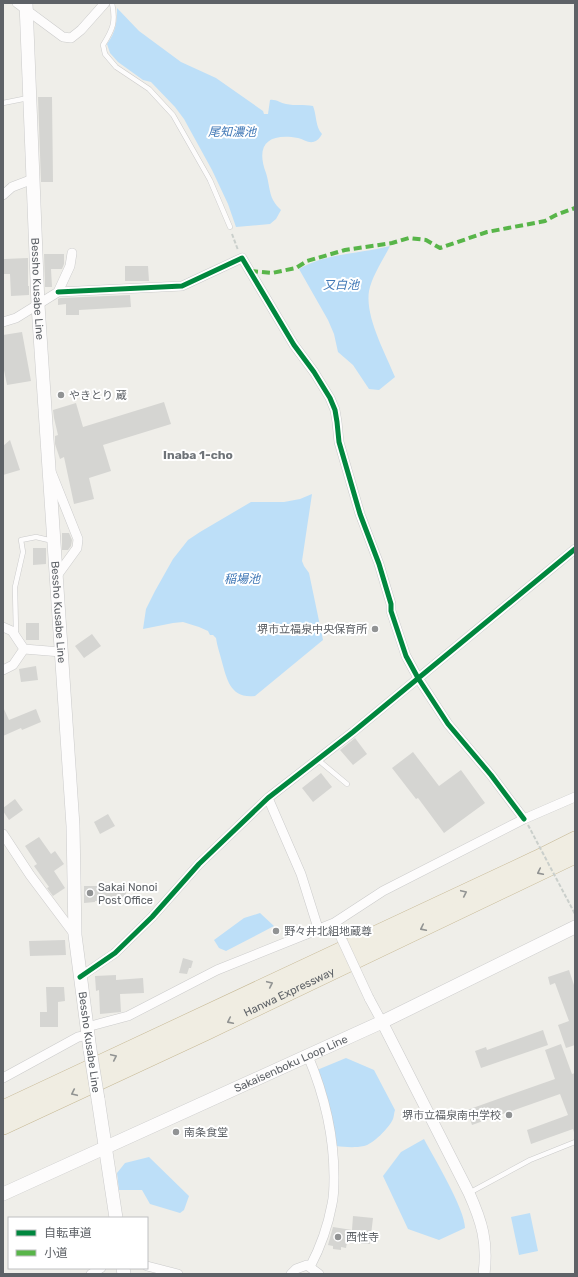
<svg xmlns="http://www.w3.org/2000/svg" width="578" height="1277" viewBox="0 0 578 1277" font-family="Rubik,'Noto Sans JP',sans-serif">
<style>
.water{fill:#bddff8}
.building{fill:#d5d5d2}
.lines{fill:none;stroke-linecap:round;stroke-linejoin:round}
.service-casing{stroke:#cbcbcb;stroke-width:5.5}
.minor-casing{stroke:#cbcbcb;stroke-width:10}
.tertiary-casing{stroke:#cbcbcb;stroke-width:12}
.secondary-casing{stroke:#cbcbcb;stroke-width:14}
.motorway-casing{stroke:#c7b995;stroke-width:18}
.path{stroke:#cacfcb;stroke-width:2;stroke-dasharray:4 2;stroke-linecap:butt}
.service{stroke:#fdfcfc;stroke-width:4.5}
.minor{stroke:#fdfcfc;stroke-width:9}
.tertiary{stroke:#fdfcfc;stroke-width:11}
.secondary{stroke:#fdfcfc;stroke-width:13}
.motorway{stroke:#f0ede2;stroke-width:17}
.minor-bridge-casing{stroke:#cbcbcb;stroke-width:10;stroke-linecap:butt}
.secondary-bridge-casing{stroke:#cbcbcb;stroke-width:14;stroke-linecap:butt}
.path-bridge{stroke:#cacfcb;stroke-width:2;stroke-dasharray:4 2;stroke-linecap:butt}
.minor-bridge{stroke:#fdfcfc;stroke-width:9}
.secondary-bridge{stroke:#fdfcfc;stroke-width:13}
.quiet{stroke:#58b549;stroke-width:4;stroke-dasharray:8 4;stroke-linecap:butt}
.cycleway-casing{stroke:#fff;stroke-width:8}
.cycleway{stroke:#00873e;stroke-width:5}
.oneway{stroke:#919392}
.poi-dot{fill:#919394;stroke:#fff;stroke-width:1.5}
.labels{text-anchor:middle;dominant-baseline:central;stroke-width:4;stroke-linejoin:round;paint-order:stroke}
.street-label{font-size:11px;fill:#5e6267;stroke:#fff}
.poi-label{font-size:11px;fill:#5e6267;stroke:#fff;text-anchor:start}
.water-label{font-size:12px;font-style:italic;fill:#4078b6;stroke:#fff}
.neighbourhood-label{font-size:12px;font-weight:bold;fill:#6f7479;stroke:#fff}
</style>
<rect width="100%" height="100%" fill="#efeee9"/>
<path class="water" d="M117 8 139 31 181 62 216 78 263 111 264 114H268L270 100C276 99 280 103 286 104 295 106 304 104 313 106 317 116 315 126 322 134 320 138 317 141 313 142 308 143 303 139 298 138 269 133 255 144 266 173 269 182 269 192 273 200 275 204 278 207 281 210L276 219 270 224 236 227 228 204 212 170 184 119 175 107 151 82 143 80 118 62 110 53 107 44C116 32 117 22 117 8Z
M390 246C383 260 372 276 369 291 365 317 385 352 395 377L379 390 369 389 353 365 338 352 334 334 328 320 299 269C326 253 360 254 390 246Z
M312 494 302 561 304 566 309 573 323 640 255 696C231 699 227 680 222 662 220 654 217 646 216 638L213 635H210L208 631 199 627 183 622 173 623 143 629 146 609 155 591 173 559 188 540 200 532 251 502H284L300 499Z
M260 913 274 926 226 951 219 948 214 940 244 918Z
M346 1058 374 1070 395 1110C394 1113 394 1116 393 1119 389 1128 373 1144 364 1146 354 1148 345 1147 336 1146L328 1101 317 1070Z
M424 1139C434 1158 465 1209 465 1228L439 1240 408 1229 383 1176 401 1152Z
M149 1157 189 1196 184 1210 180 1213 150 1204 142 1190H119L117 1173 125 1163Z
M530 1213 538 1251 519 1255 511 1217Z"/>
<path class="building" d="M38 97H52L53 182H41Z
M44 254H64V264L62 269H51L52 287H45Z
M28 258V286H29V295L11 296 10 274H4V259Z
M125 266H148L149 281H125Z
M130 295 131 307 79 310V315H66V304L58 305V299L60 298Z
M22 332 31 381 7 385 3 365V335Z
M164 402 171 424 103 445 111 471 89 478 94 499 74 504 64 457 60 459 55 444V436L58 435 54 418 53 410 76 403 83 427Z
M10 440 20 470 3 475V446Z
M62 533H69L72 540 71 546 68 550H62Z
M33 548H46V564L33 565Z
M26 623H39V640H26Z
M92 634 101 646 84 658 75 646Z
M36 666 38 680 21 682 19 669Z
M3 707 9 720 36 709 41 722 22 730 21 728 3 736Z
M355 738 367 754 353 765 340 750Z
M413 752 439 786 461 770 485 803 444 833 418 798 416 799 392 768Z
M321 773 332 787 313 802 302 788Z
M15 799 23 810 9 820 3 811V808Z
M108 814 115 826 100 834 94 822Z
M39 837 51 854 55 851 64 864 54 871 65 888 53 896 47 888 49 887 34 866 37 864 25 846Z
M97 884H126V901H95V902L84 903V886H97Z
M65 940 66 955 30 956 29 941Z
M183 958 193 961 191 968H189L187 974 179 973Z
M569 970 575 988V1045L566 1048 558 1025 569 1021 555 983 550 985 548 977Z
M116 975V980L143 978 144 993 120 994 121 1012 100 1014 99 990 96 991 95 976Z
M46 987H64L65 1001 58 1002V1027H40V1012H47Z
M543 1030 548 1045 481 1068 475 1051 486 1047 487 1050Z
M561 1044 572 1074 575 1073V1132H574L573 1129 531 1144 527 1130 568 1115 560 1094 472 1125 467 1110 555 1079 545 1050Z
M353 1216 373 1218 370 1244 347 1243 346 1248 341 1247V1250L333 1249V1246L328 1245 333 1227 352 1230Z"/>
<g class="lines">
<defs>
<path id="service" d="M112 3C116 22 113 29 103 45L105 54 116 67 149 89 173 115 210 180 230 227
M3 103 28 98
M16 634 15 587 23 552 21 540 36 537 53 541
M317 759 347 784
M469 1193 530 1160 575 1142"/>
<path id="minor" d="M17 3 63 37 71 38 81 30 105 3
M3 195 12 187 33 179
M58 292 182 286 242 258 294 345 314 372 330 398 335 410 337 422 339 442 360 514 379 564 391 604V611L406 656 418 678 448 724 491 775 524 819
M3 322 16 318 58 292 70 266 72 253
M52 474 78 539 77 548 56 577
M3 627 12 631 24 649 61 652
M3 670 13 665 24 649
M268 798 301 874 318 928
M3 834 30 875 75 935
M80 977 115 953 152 917 199 864 268 798 353 732 575 549
M369 998 382 1022
M87 1027 128 1016 217 970 334 923 383 891 524 819 575 797
M308 1056C324 1094 334 1135 334 1177 334 1186 334 1196 332 1204 328 1226 320 1248 310 1267
M3 1078 78 1037 88 1035
M147 1266 178 1274
M91 1274 101 1268
M291 1274 296 1269 307 1265 319 1274"/>
<path id="tertiary" d="M382 1022 469 1193C482 1222 488 1242 484 1274"/>
<g id="secondary">
<path id="s1" d="M26 3 38 305 73 826 75 935 90 1050"/>
<path d="M98 1099 116 1218"/>
<path id="s2" d="M3 1194 382 1022 575 927"/>
<path d="M123 1268 124 1274"/>
</g>
<g id="motorway">
<path d="M3 1109 537 859 575 840"/>
<path id="s3" d="M3 1126 205 1032 575 855"/>
</g>
</defs>
<use href="#service" class="service-casing"/>
<use href="#minor" class="minor-casing"/>
<use href="#tertiary" class="tertiary-casing"/>
<use href="#secondary" class="secondary-casing"/>
<use href="#motorway" class="motorway-casing"/>
<path class="path" d="M232 234 238 250"/>
<use href="#service" class="service"/>
<use href="#minor" class="minor"/>
<use href="#tertiary" class="tertiary"/>
<use href="#secondary" class="secondary"/>
<use href="#motorway" class="motorway"/>
<defs>
<path id="minor-bridge" d="M337 929 369 998"/>
<path id="secondary-bridge" d="M90 1050 98 1099"/>
</defs>
<use href="#minor-bridge" class="minor-bridge-casing"/>
<use href="#secondary-bridge" class="secondary-bridge-casing"/>
<path class="path-bridge" d="M528 825 575 914"/>
<use href="#minor-bridge" class="minor-bridge"/>
<use href="#secondary-bridge" class="secondary-bridge"/>
<path class="quiet" d="M250 271 272 273 296 268 307 261 345 250 392 243 409 238 426 240 440 248 487 232 545 221 556 215 575 208"/>
<defs>
<path id="cycleway" d="M58 292 182 286 242 258 294 345 314 372 330 398 335 410 337 422 339 442 360 514 379 564 391 604V611L406 656 418 678 448 724 491 775 524 819
M80 977 115 953 152 917 199 864 268 798 353 732 575 549"/>
</defs>
<use href="#cycleway" class="cycleway-casing"/>
<use href="#cycleway" class="cycleway"/>
</g>
<defs><path id="oneway-chevron" d="M-2-3.5L2.5 0L-2 3.5" fill="none" stroke-width="1.6" stroke-linecap="round" stroke-linejoin="round"/></defs>
<g class="oneway">
<use href="#oneway-chevron" transform="translate(540 872) rotate(154)"/>
<use href="#oneway-chevron" transform="translate(464 893) rotate(-25)"/>
<use href="#oneway-chevron" transform="translate(423 928) rotate(154)"/>
<use href="#oneway-chevron" transform="translate(270 984) rotate(-25)"/>
<use href="#oneway-chevron" transform="translate(230 1021) rotate(154)"/>
<use href="#oneway-chevron" transform="translate(114 1057) rotate(-25)"/>
<use href="#oneway-chevron" transform="translate(74 1093) rotate(155)"/>
</g>
<g class="poi-dot">
<circle cx="61" cy="395" r="4"/>
<circle cx="375" cy="629" r="4"/>
<circle cx="90" cy="893" r="4"/>
<circle cx="276" cy="931" r="4"/>
<circle cx="509" cy="1115" r="4"/>
<circle cx="176" cy="1132" r="4"/>
<circle cx="338" cy="1237" r="4"/>
</g>
<g class="labels">
<g class="street-label">
<text stroke="none"><textPath href="#s1" startOffset="286">Bessho Kusabe Line</textPath></text>
<text stroke="none"><textPath href="#s1" startOffset="610">Bessho Kusabe Line</textPath></text>
<text stroke="none"><textPath href="#s3" startOffset="316">Hanwa Expressway</textPath></text>
<text transform="translate(89 1042) rotate(82)">Bessho Kusabe Line</text>
<text stroke="none"><textPath href="#s2" startOffset="316">Sakaisenboku Loop Line</textPath></text>
</g>
<g class="poi-label">
<text x="69" y="395">やきとり 蔵</text>
<text x="367" y="629" text-anchor="end">堺市立福泉中央保育所</text>
<text x="98" y="887">Sakai Nonoi<tspan x="98" dy="13">Post Office</tspan></text>
<text x="284" y="931">野々井北組地蔵尊</text>
<text x="501" y="1115" text-anchor="end">堺市立福泉南中学校</text>
<text x="184" y="1132">南条食堂</text>
<text x="346" y="1237">西性寺</text>
</g>
<g class="water-label">
<text x="232" y="132">尾知濃池</text>
<text x="341" y="285">又白池</text>
<text x="242" y="579">稲場池</text>
</g>
<g class="neighbourhood-label">
<text x="198" y="455">Inaba 1-cho</text>
</g>
</g>
<rect width="578" height="1277" fill="none" stroke="#5e6267" stroke-width="8"/>
<rect x="8" y="1217" width="140" height="52" fill="#ffffff" stroke="#bfc0c2"/>
<rect x="16" y="1230" width="20" height="6" fill="#00873e" stroke="#bfc0c2"/>
<text x="44" y="1237" font-size="12" fill="#5e6267">自転車道</text>
<rect x="16" y="1250" width="20" height="6" fill="#58b549" stroke="#bfc0c2"/>
<text x="44" y="1257" font-size="12" fill="#5e6267">小道</text>
</svg>
